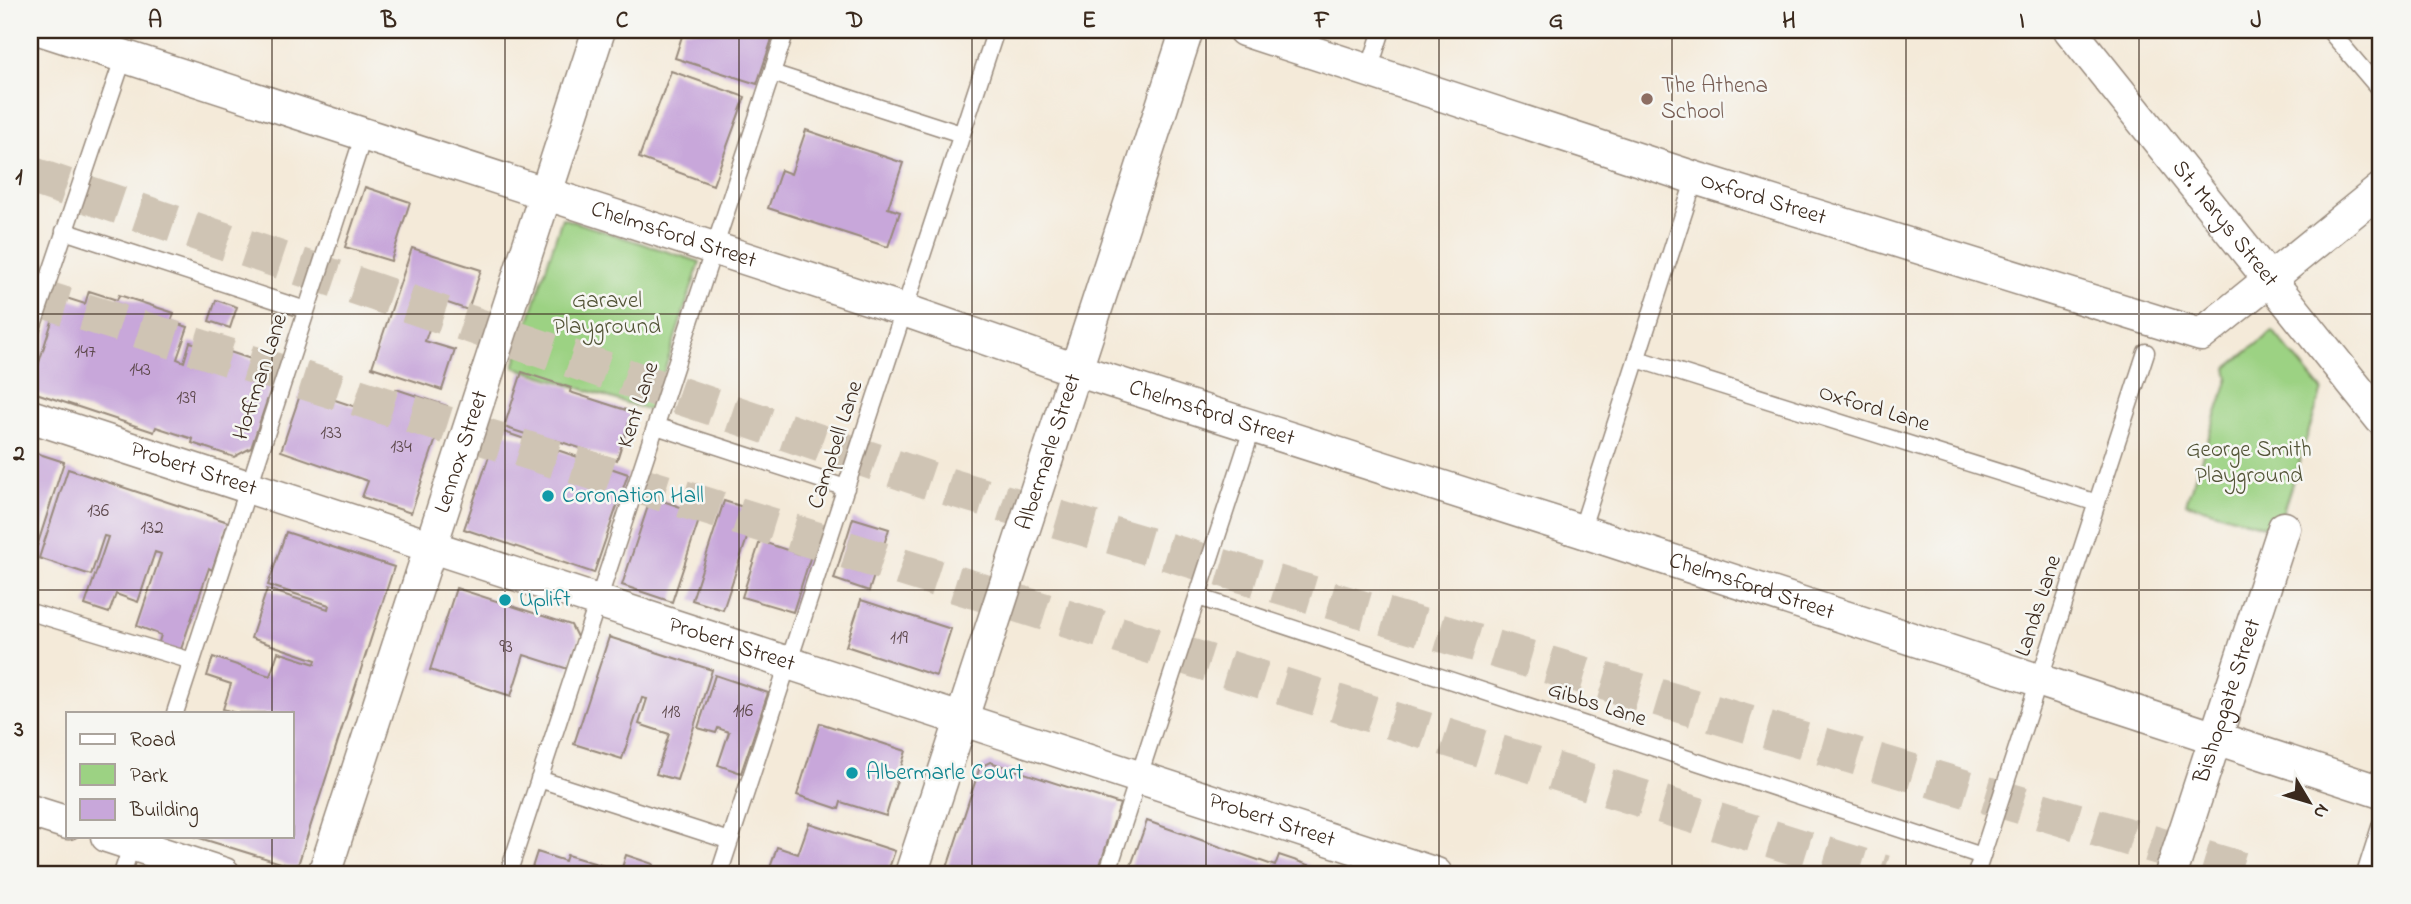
<svg xmlns="http://www.w3.org/2000/svg" width="2411" height="904" viewBox="0 0 2411 904" font-family="'Indie Flower',sans-serif">
<style>
.green{fill:#9cd283;stroke:#6c7e50;stroke-width:2}
.building{fill:#c8a7da}
.lines{fill:none;stroke-linecap:round;stroke-linejoin:round}
.motorway-tunnel{stroke:#cfc4b4;stroke-width:38;stroke-dasharray:38 19;stroke-linecap:butt}
.service-casing{stroke:#988a7c;stroke-width:19}
.minor-casing{stroke:#988a7c;stroke-width:35}
.service{stroke:#fff;stroke-width:16}
.minor{stroke:#fff;stroke-width:32}
.grid{fill:none;stroke:#3b2a1e;stroke-width:2;stroke-opacity:0.55}
.education-dot{fill:#8d6e63;stroke:#f6f6f2;stroke-width:2.5}
.culture-dot{fill:#0f9aa8;stroke:#f6f6f2;stroke-width:2.5}
.labels{text-anchor:middle;dominant-baseline:central;stroke-width:5;stroke-linejoin:round;paint-order:stroke}
.number-label{font-size:19px;fill:#5e494d}
.education-label{font-size:23px;fill:#785e54;stroke:#f6f6f2;text-anchor:start}
.street-label{font-size:23px;fill:#3b2a1e;stroke:#f6f6f2}
.park-label{font-size:23px;fill:#535437;stroke:#f6f6f2}
.culture-label{font-size:23px;fill:#0d838f;stroke:#f6f6f2;text-anchor:start}
.neatline{fill:none;stroke:#3b2a1e;stroke-width:2.5}
.grid-label{font-size:23px;text-anchor:middle;font-weight:bold;fill:#3b2a1e}
</style>
<rect width="100%" height="100%" fill="#f6f6f2"/>
<filter id="ink" filterUnits="userSpaceOnUse"><feTurbulence type="fractalNoise" baseFrequency=".0143" numOctaves="2"/><feDisplacementMap in="SourceGraphic" scale="14" xChannelSelector="R" yChannelSelector="G"/><feConvolveMatrix kernelMatrix="1 2 1 2 8 2 1 2 1" color-interpolation-filters="sRGB"/></filter>
<filter id="wash" filterUnits="userSpaceOnUse"><feTurbulence type="fractalNoise" baseFrequency=".00686" numOctaves="4" result="noise"/><feDisplacementMap in="SourceGraphic" scale="28" xChannelSelector="R" yChannelSelector="G"/><feGaussianBlur stdDeviation="1.57" result="paint"/><feColorMatrix in="noise" values="0 0 0 0 0 0 0 0 0 0 0 0 0 0 0 0 0 1.4 0 .05"/><feComposite in="paint" operator="in"/></filter>
<g filter="url(#wash)">
<rect width="100%" height="100%" fill="#f4ead9"/>
<path class="green" d="M562 218 700 262 651 411 514 367Z
M2273 331 2322 390 2277 530 2186 503 2229 378 2227 368Z"/>
<g id="blocks">
<path class="building" d="M684 30H775L757 84 675 58Z
M671 71 745 97 713 185 639 158Z
M806 130 903 163 888 208 900 212 888 247 768 208 781 170 791 174Z
M30 155 37 157 36 163 45 166 30 207Z
M365 187 410 202 391 261 345 247Z
M412 248 481 270 468 310 439 300 425 341 455 350 442 390 372 367Z
M30 276 35 278 30 293Z
M89 291 117 300 119 295 174 313 171 322 188 327 177 359 184 362 190 342 209 347 204 365 217 369 224 350 278 368 251 448 234 457 192 443 193 439 156 427 154 432 30 391 60 296 85 304Z
M216 300 237 307 230 328 209 321Z
M522 372 571 388 570 392 632 412 617 460 555 440 553 443 504 427Z
M302 389 380 415 384 404 390 406 396 389 447 406 411 513 362 497 368 481 281 451Z
M498 430 628 474 594 573 464 529Z
M30 451 64 462 37 546 33 545 30 554Z
M68 469 228 522 212 570 209 568 180 652 158 645 161 635 137 626 161 554 155 552 138 602 116 594 109 613 85 605 108 537 104 536 91 575 39 558Z
M651 497 701 514 672 602 622 585Z
M724 501 756 511 723 610 692 600Z
M853 518 889 529 869 591 834 579Z
M808 526 819 530 793 612 742 597 760 541 799 554Z
M286 532 394 567 297 868 193 836H292V713H235L223 709 231 684 207 676 213 657 270 676 278 652 315 664 316 660 251 638 267 589 328 609 329 605 268 585Z
M456 588 571 625 578 639 568 669 524 655 511 696 430 670Z
M861 600 951 629 936 676 846 646Z
M609 637 712 670 677 780 656 774 669 734 639 724 647 699 642 698 622 759 574 744Z
M715 675 768 693 741 773 718 765 729 732 718 728 716 733 698 728Z
M820 723 906 751 886 816 841 802 839 809 797 795Z
M990 762 1120 804 1097 874H945L980 767Z
M1147 821 1275 866 1279 855 1309 865 1305 874H1128Z
M809 823 895 851 887 874H768L777 847 798 854Z
M537 852 565 861 567 855 614 869 612 874H530Z
M626 855 653 864 649 874H620Z"/>
</g>
</g>
<g filter="url(#ink)">
<use href="#blocks" fill-opacity="0" stroke="#988a7c" stroke-width="2"/>
<g class="lines">
<path class="motorway-tunnel" d="M30 175 946 486 2253 874
M30 295 1884 874"/>
<defs>
<path id="service" d="M2329 30 2381 91
M1369 70 1382 30
M772 73 961 134
M64 231 306 310
M30 334 124 56
M1637 359 2097 503
M656 426 846 488
M1581 531 1695 178
M1198 597 1982 856
M30 612 192 661
M175 713 364 134
M539 779 730 841
M122 874 133 841
M508 874 786 30
M719 874 996 30
M1107 874 1253 426
M1976 874 2146 352
M2365 874 2381 824"/>
<g id="minor">
<path id="s1" d="M43 30 904 310 1076 370 1581 531 2381 792"/>
<path id="s2" d="M1244 30 1695 178 2201 335 2381 189"/>
<path id="s3" d="M2070 30 2381 419"/>
<path id="s4" d="M30 416 1436 874"/>
<path d="M30 811 68 823"/>
<path d="M107 836 224 874"/>
<path id="s5" d="M324 874 599 30"/>
<path id="s6" d="M911 874 1187 30"/>
<path id="s7" d="M2171 874 2284 528"/>
</g>
</defs>
<use href="#service" class="service-casing"/>
<use href="#minor" class="minor-casing"/>
<use href="#service" class="service"/>
<use href="#minor" class="minor"/>
</g>
</g>
<path class="grid" d="M272 30V713M505 30V874M739 30V874M972 30V874M1206 30V874M1439 30V874M1672 30V874M1906 30V874M2139 30V874M30 314H2381M30 590H2381M272 836V874"/>
<circle class="education-dot" cx="1647" cy="99" r="7"/>
<g class="culture-dot">
<circle cx="548" cy="496" r="7"/>
<circle cx="505" cy="600" r="7"/>
<circle cx="852" cy="773" r="7"/>
</g>
<g class="labels">
<g class="number-label">
<text x="85" y="352">147</text>
<text x="140" y="370">143</text>
<text x="186" y="398">139</text>
<text x="331" y="433">133</text>
<text x="401" y="447">134</text>
<text x="98" y="511">136</text>
<text x="152" y="528">132</text>
<text x="899" y="638">119</text>
<text x="506" y="647">93</text>
<text x="743" y="711">116</text>
<text x="671" y="712">118</text>
</g>
<g class="education-label">
<text x="1661" y="86">The Athena<tspan x="1661" dy="26">School</tspan></text>
</g>
<g class="street-label">
<text stroke="none"><textPath href="#s2" startOffset="546">Oxford Street</textPath></text>
<text stroke="none"><textPath href="#s3" startOffset="248">St. Marys Street</textPath></text>
<text stroke="none"><textPath href="#s1" startOffset="663">Chelmsford Street</textPath></text>
<text transform="translate(261 377) rotate(-72)">Hoffman Lane</text>
<text transform="translate(639 405) rotate(-72)">Kent Lane</text>
<text transform="translate(1874 409) rotate(17)">Oxford Lane</text>
<text stroke="none"><textPath href="#s1" startOffset="1230">Chelmsford Street</textPath></text>
<text transform="translate(836 445) rotate(-72)">Campbell Lane</text>
<text stroke="none"><textPath href="#s5" startOffset="444">Lennox Street</textPath></text>
<text stroke="none"><textPath href="#s6" startOffset="444">Albermarle Street</textPath></text>
<text stroke="none"><textPath href="#s4" startOffset="172">Probert Street</textPath></text>
<text stroke="none"><textPath href="#s1" startOffset="1797">Chelmsford Street</textPath></text>
<text transform="translate(2039 606) rotate(-72)">Lands Lane</text>
<text stroke="none"><textPath href="#s4" startOffset="738">Probert Street</textPath></text>
<text stroke="none"><textPath href="#s7" startOffset="182">Bishopgate Street</textPath></text>
<text transform="translate(1597 705) rotate(18)">Gibbs Lane</text>
<text stroke="none"><textPath href="#s4" startOffset="1306">Probert Street</textPath></text>
</g>
<g class="park-label">
<text x="607" y="301">Garavel<tspan x="607" dy="26">Playground</tspan></text>
<text x="2249" y="450">George Smith<tspan x="2249" dy="26">Playground</tspan></text>
</g>
<g class="culture-label">
<text x="562" y="496">Coronation Hall</text>
<text x="519" y="600">Uplift</text>
<text x="866" y="773">Albermarle Court</text>
</g>
</g>
<rect width="2411" height="904" fill="none" stroke="#f6f6f2" stroke-width="77"/>
<rect x="66" y="712" width="228" height="126" fill="#f6f6f2" stroke="#aba49d" stroke-width="2"/>
<rect x="80" y="734" width="35" height="10" fill="#ffffff" stroke="#aba49d" stroke-width="2"/>
<text x="130" y="746" font-size="21" fill="#3b2a1e">Road</text>
<rect x="80" y="764" width="35" height="21" fill="#9cd283" stroke="#aba49d" stroke-width="2"/>
<text x="130" y="782" font-size="21" fill="#3b2a1e">Park</text>
<rect x="80" y="799" width="35" height="21" fill="#c8a7da" stroke="#aba49d" stroke-width="2"/>
<text x="130" y="816" font-size="21" fill="#3b2a1e">Building</text>
<g transform="translate(2309 802) rotate(128)" stroke="#f6f6f2" stroke-width="5" paint-order="stroke">
<path d="M0-5L12 26L0 18L-12 26Z" fill="#3b2a1e"/>
<text y="-10" font-size="19" font-weight="bold" text-anchor="middle" fill="#3b2a1e">N</text>
</g>
<rect x="38" y="38" width="2334" height="828" class="neatline"/>
<g class="grid-label">
<text x="155" y="27">A</text>
<text x="389" y="27">B</text>
<text x="622" y="27">C</text>
<text x="855" y="27">D</text>
<text x="1089" y="27">E</text>
<text x="1322" y="27">F</text>
<text x="1556" y="27">G</text>
<text x="1789" y="27">H</text>
<text x="2022" y="27">I</text>
<text x="2256" y="27">J</text>
<text x="19" y="184">1</text>
<text x="19" y="460">2</text>
<text x="19" y="736">3</text>
</g>
</svg>
